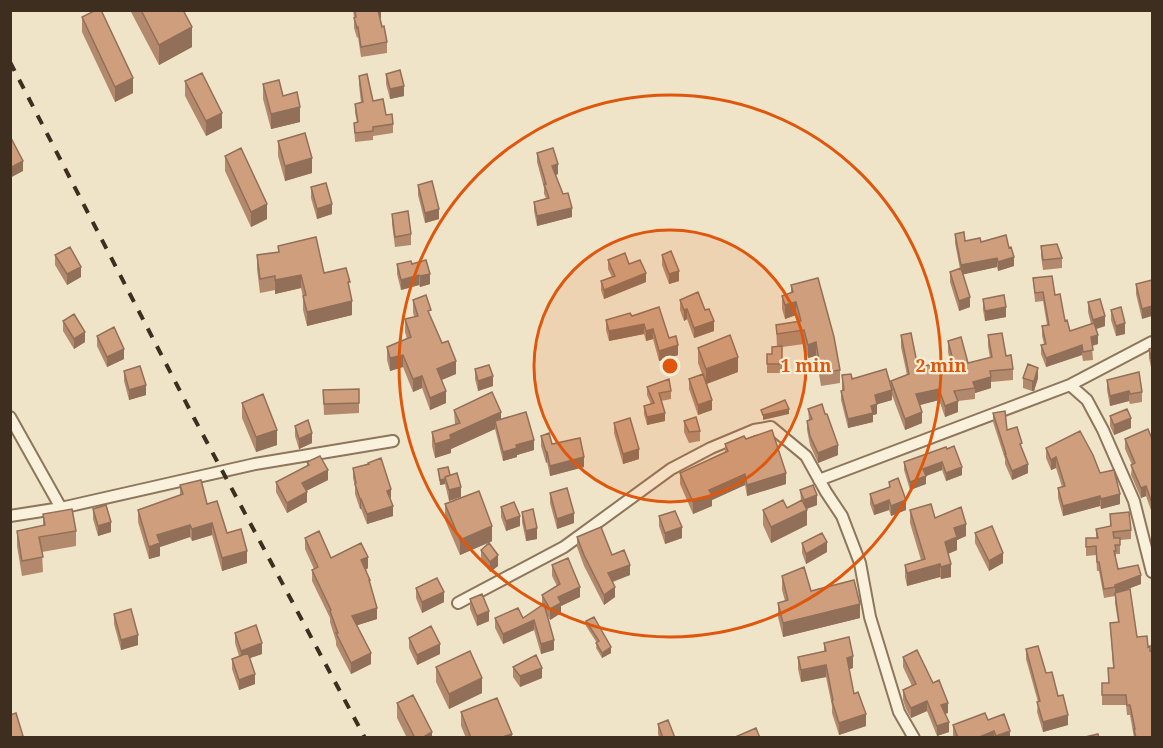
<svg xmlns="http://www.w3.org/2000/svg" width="1163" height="748" viewBox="0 0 1163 748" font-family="'Noto Serif',serif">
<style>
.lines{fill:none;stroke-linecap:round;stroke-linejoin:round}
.minor-casing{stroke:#8d765c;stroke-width:14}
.minor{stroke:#faf1dc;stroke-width:10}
.rail{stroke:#3d2e20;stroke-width:4;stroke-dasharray:10 10;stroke-linecap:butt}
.wall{fill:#b2896c}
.shaded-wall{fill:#916f58}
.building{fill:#cf9f7d;stroke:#916f58;stroke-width:1.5}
.ring{fill:none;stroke:#df570d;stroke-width:3}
.centre{fill:#df570d;stroke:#f7eed8;stroke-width:3}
.ring-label{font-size:18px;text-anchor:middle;font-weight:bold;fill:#df570d;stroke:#f7eed8;stroke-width:4.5;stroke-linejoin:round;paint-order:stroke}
</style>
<rect width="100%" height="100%" fill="#f0e4c8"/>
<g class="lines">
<defs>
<path id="minor" d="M1070 385 1152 342
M10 417 61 508
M819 480 1070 385 1087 400 1103 430 1134 501 1152 572
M10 516 61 508 255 464 393 441
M458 603 564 547 671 469 711 448 754 430 771 427 806 456 826 492 842 516 860 563 870 617 899 712 914 738"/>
</defs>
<use href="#minor" class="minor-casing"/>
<use href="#minor" class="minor"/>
<path class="rail" d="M10 62 194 418 365 738"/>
</g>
<path class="wall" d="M131 10H183L192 47 159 65 131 12Z
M353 10H381V18H380L387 42V53L361 57 358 37 357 38 354 28V18Z
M82 17 133 93 115 102 82 32Z
M386 74 404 96 390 99 386 84Z
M359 76 373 101 386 115 393 124V133L373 136V140L355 142 354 123 357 122 355 113V104L361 103 359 85Z
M185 81 222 128 206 136 185 96Z
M263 84 283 96 300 122 271 129 263 99Z
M278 141 312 173 285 181 278 156Z
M537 153 558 174 556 175 572 217 537 226 534 211V202L546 198 544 194V188L537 162Z
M225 156 267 219 251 227 225 171Z
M418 185 439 219 425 223 418 195Z
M311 187 332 214 317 219 311 198Z
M392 214 411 234V245L395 247 392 224Z
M955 234 965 241 981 242 1014 266 998 271 997 267 963 274 970 307 959 311 950 282V272L960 269 955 243Z
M278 246 324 273 350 293 352 315 307 326 303 310V297L301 288 275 294V290L260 293 257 269V255L278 252Z
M1041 246 1062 258V268L1043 270 1041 256Z
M55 255 81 277 67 285 55 265Z
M662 255 679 281 669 284 662 265Z
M608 260 629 264 646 282 604 299 601 290V281L612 277 608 269Z
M397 264H412L430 284 420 287 419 285 401 290 397 274Z
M1033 278 1055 295 1070 331 1091 324 1088 312V302L1105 326 1096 329 1098 344 1092 346 1093 360 1083 361 1082 355 1046 367 1041 354V345L1044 344 1042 336V326L1047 325 1043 301 1035 302Z
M1152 280 1142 319 1136 294V284Z
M791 285 840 370V383L821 386 816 356 808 358 804 344 782 347V373H767V354H772L777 347 776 325 798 322 796 315 785 319 782 309V296L791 293Z
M983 299 1006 317 985 321 983 310Z
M413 300 431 319 456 374 441 380 446 403 430 410 422 388 413 392 403 367 390 371 387 360V347L407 339 405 332V319L414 317 413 312Z
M680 300 714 331 694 338 687 319 684 321 680 310Z
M1111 310 1125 334 1116 336 1111 320Z
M632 316 669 338 678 355 659 361 653 339 646 341 644 334 609 341 606 330V320Z
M63 321 85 342 74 349 63 331Z
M901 335 918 368 931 371 951 365 948 352V341L968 363 990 358 988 346V335L1006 356 1013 369V380L991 382V388L975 393V399L958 401V412L945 417 939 400 920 405 922 423 905 430 892 395V400L877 404V414L873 415V422L848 428 841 400V391H842V375L891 387V381L907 375 901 347Z
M97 336 124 359 107 367 97 346Z
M698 348 738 372 707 384 712 410 698 415 689 389V379L702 374 698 363Z
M1152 348V372L1149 358V349Z
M475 369 493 386 478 391 475 379Z
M124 371 146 395 129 400 124 381Z
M1023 378H1038L1034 391H1032L1023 388Z
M1107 380 1142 392V402L1130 404 1129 401 1110 406 1107 390Z
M647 387 671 391V399L661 401 665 421 647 425 644 414V406L651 404 647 395Z
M359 389V413L324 415 323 390Z
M242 403 277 445 256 452 242 418Z
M808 409 825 414 838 455 818 463 810 445 807 430V421L809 420Z
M454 410 501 420 534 450 517 455V457L503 461 495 429 451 449V453L435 458 432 446V432L455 425Z
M993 413 1022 448 1028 473 1012 480 1005 464V459L993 422Z
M1110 416 1131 428 1114 435 1110 426Z
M684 421 700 431V441L689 443 684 432Z
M614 423 639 459 623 464 614 433Z
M295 426 312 443 299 449 295 436Z
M541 436 552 444 584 467 550 476 547 462 546 463 541 446Z
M746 439 786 484 747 496 745 485 712 500V506L693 514 680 484V473L725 452V444Z
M1125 439H1152V513L1146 496 1141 498 1131 475 1132 465 1125 449Z
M1046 448 1100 473 1120 504 1101 509 1100 506 1063 516 1058 498V488L1062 487 1056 468 1051 470 1046 458Z
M947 449 962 475 946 481 942 470 926 476V484L910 490 904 470V462Z
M307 462 328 480 306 491 307 502 287 513 276 492V482L307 466Z
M353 468 390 500 393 516 367 524 361 509H360L355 494V487L353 478Z
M438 469 450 475 461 497 449 501 445 484 440 485Z
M889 482 906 510 891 516 889 510 874 515 870 504V494L889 487Z
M180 485 207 504 247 563 222 571 212 535 192 541 190 537 160 547V556L149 559 138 522V510L180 495Z
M800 490 817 505 806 509 807 525 771 543 763 525V510L787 508 801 501Z
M550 493 574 523 557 529 550 503Z
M445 504 492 541 489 543 498 566 490 572 481 560V550L488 543 460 555 445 520Z
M501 507 520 526 506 531 501 517Z
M93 509 111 532 98 536 93 519Z
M910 510 935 518 966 536 957 540V550L948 554 951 577 941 579 940 577 907 586 905 577V565L921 560 910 523Z
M522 512 537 539 526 541 522 522Z
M43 514 76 531V546L42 552 43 572 22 576 17 546V531L43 526Z
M1110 514 1131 530V539L1120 540V554H1116V560L1118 569 1141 584 1121 591 1152 738H1134L1130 715H1127L1126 705H1102V683H1109L1113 668 1110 623 1118 622 1115 603V596L1104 598 1099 571H1097L1096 555 1086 556V538H1096V529L1110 527Z
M659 516 682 538 665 544 659 526Z
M975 533 1003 563 989 571 975 543Z
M577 537 612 555 630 575 613 582 615 597 604 605 584 566 577 547Z
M305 538 331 558 368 568 366 570 370 585 377 619 357 625 371 664 351 674 336 645V641L330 622V618L312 581V570L314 569 305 549Z
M802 543 827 552 806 564 802 553Z
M552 565 580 597 561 606V613L550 620 547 614 554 650 541 654 534 630 503 644 495 628V618H523L542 606V595L557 586 552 576Z
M782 576 811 591 860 618 783 637 778 617V603L785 601 782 590Z
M416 588 444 602 422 613 416 598Z
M470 599 489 621 477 626 470 609Z
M114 614 138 645 121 650 114 624Z
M586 621 611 653 602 658 596 648 597 643 586 626Z
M235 633 262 654 250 658 255 684 239 690 232 669V659L239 656 235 643Z
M409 638 440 654 417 665 409 648Z
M824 643 853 668 849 669 854 694 866 726 839 735 832 713V706L826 677 801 682 798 669V657L824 651Z
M1026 649 1046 673 1058 696 1068 725 1043 732 1037 712 1038 702 1026 659Z
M903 657 948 713 945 714 949 732 937 736 927 711 911 718 906 709 903 700V690L912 686 903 667Z
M436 667 482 693 449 709 436 682Z
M513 667 542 678 520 687 513 677Z
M397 703 432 738H407L397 718Z
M461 712 512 738H466L461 726Z
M988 720 1010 738H953V725Z
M658 724 675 738H659L658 734Z"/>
<path class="shaded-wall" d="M377 10H381V18L377 19Z
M192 27V47L159 65V45Z
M133 78V93L115 102V87Z
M404 86V96L390 99V89Z
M300 107V122L271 129V114Z
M222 113V128L206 136V121Z
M312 158V173L285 181V166Z
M23 161V171L10 178V168Z
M558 164V174L552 176V166Z
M267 204V219L251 227V212Z
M332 204V214L317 219V209Z
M572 208V217L537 226V216Z
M439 209V219L425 223V213Z
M1014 257V266L998 271V262Z
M997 258V267L961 275V265Z
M81 267V277L67 285V274Z
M679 271V281L669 284V274Z
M646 273V282L604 299V290Z
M430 274V284L420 287V276Z
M301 275V288L275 294V280Z
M419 275V285L401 290V280Z
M970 297V307L959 311V301Z
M352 301V315L307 326V312Z
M796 302V315L785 319V305Z
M1152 306V316L1142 319V309Z
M1006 307V317L985 321V311Z
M687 309V319L684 321V310Z
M1105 316V326L1093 330V320Z
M714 321V331L694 338V328Z
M1125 323V334L1116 336V326Z
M644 324V334L609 341V331Z
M653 329V339L646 341V331Z
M85 332V342L74 349V339Z
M1098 335V344L1091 346V337Z
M816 342V356L808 358V345Z
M678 345V355L659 361V351Z
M1082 345V355L1046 367V358Z
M124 349V359L107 367V357Z
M403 355V367L390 371V358Z
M738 357V372L706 384V369Z
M456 361V374L437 382V369Z
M1038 368V378L1034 391H1032V381Z
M422 376V388L413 392V379Z
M493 376V386L478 391V381Z
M991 377V388L975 393V388L973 382Z
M146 385V395L129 400V390Z
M939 389V400L916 406V394Z
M892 390V400L875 405V395Z
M446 391V403L430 410V398Z
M1129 391V401L1110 406V396Z
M712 400V410L698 415V405Z
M958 401V412L945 417V406Z
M877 404V414L873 415V422L848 428V419L871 406Z
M789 409V414L763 420V415Z
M501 412V426L495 421V429L451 449V453L435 458V444L450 435Z
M922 412V423L905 430V419Z
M665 413V421L647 425V417Z
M1131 418V428L1114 435V425Z
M277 430V445L256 452V437Z
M312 433V443L299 449V439Z
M534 440V450L517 455V457L503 461V452L516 445Z
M838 445V455L818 463V453Z
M639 449V459L623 464V454Z
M546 452H547V462L546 463Z
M584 457V467L550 476V466Z
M1056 457V468L1051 470V460Z
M942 462V470L926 476V484L910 490V482L923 469Z
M1028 464V473L1012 480V471Z
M962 467V475L946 481V473Z
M328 470V480L302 493V483Z
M786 473V484L747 496V485Z
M745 474V485L712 500V506L693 514V502L709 490Z
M445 479V484L440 485V480Z
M1146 486V496L1141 498V488Z
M461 487V497L449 501V490Z
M391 489V499L387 491Z
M307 492V502L287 513V503Z
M1120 494V504L1101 509V499Z
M817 495V505L804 510V500Z
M1100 496V506L1063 516V506Z
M360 499H361V509H360Z
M889 500V510L874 515V506Z
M906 500V510L891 516V506Z
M393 506V516L367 524V514Z
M807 510V525L771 543V527Z
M574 513V523L557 529V519Z
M520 516V526L506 531V521Z
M111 522V532L98 536V526Z
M212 523V535L192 541V529Z
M966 524V536L957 540V550L945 555V542L954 528Z
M190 525V537L160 547V556L149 559V547L157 535Z
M492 526V541L460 555V540Z
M682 527V538L665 544V533Z
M537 528V539L526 541V531Z
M827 542V552L806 564V554Z
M247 551V563L222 571V558Z
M1003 553V563L989 571V561Z
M498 555V566L490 572V562Z
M368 557V568L361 572V560Z
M940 564V577L907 586V573Z
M951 564V577L941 579V567Z
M630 565V575L608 583V573Z
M1141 575V584L1115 594V585Z
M580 587V597L561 606V613L550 620V609L558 597Z
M615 587V597L604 605V595Z
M444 592V602L422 613V602Z
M860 604V618L783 637V623Z
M377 608V619L352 627V616Z
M489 611V621L477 626V616Z
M534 620V630L503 644V634Z
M138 635V645L121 650V640Z
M554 640V650L541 654V644Z
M262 643V654L241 661V651Z
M440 644V654L417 665V655Z
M611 647V653L602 658V653Z
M371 653V664L351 674V663Z
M853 656V668L847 670V658Z
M826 665V677L801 682V670Z
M542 668V678L520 687V676Z
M255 674V684L239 690V680Z
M482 678V693L449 709V694Z
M927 701V711L911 718V708Z
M948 703V713L941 715V705Z
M866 714V726L839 735V723Z
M1068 715V725L1043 732V722Z
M949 722V732L937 736V726Z
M994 731V738H977Z
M1010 731V738H996V736Z
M432 732V738H422Z
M512 734V738H505V736Z"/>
<path class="building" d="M96 10H101L133 78 115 87 82 17Z
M141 10H183L192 27 159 45Z
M355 10H378L382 27 384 26 387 42 361 47 358 27 357 28 354 18 356 17Z
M400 70 404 86 390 89 386 74Z
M202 73 222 113 206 121 185 81Z
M367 74 373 101 383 99 386 115 392 114 393 124 373 127V131L355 133 354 123 358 122 355 104 363 102 359 76Z
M279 80 283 96 297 92 300 107 271 114 263 84Z
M305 133 312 158 285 166 278 141Z
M10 136 23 161 10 168Z
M241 148 267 204 251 212 225 156Z
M553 148 558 164 552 166 563 194 568 193 572 208 537 216 534 202 549 198 544 184H546L537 153Z
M432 181 439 209 425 213 418 185Z
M326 183 332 204 317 209 311 187Z
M408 211 411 234 395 237 392 214Z
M964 232 965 241 980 238 981 242 1006 235 1009 248 1011 247 1014 257 998 262 997 258 961 265 955 234Z
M316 237 324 273 346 268 350 282H348L352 301 307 312 303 296 306 295 301 275 275 280V276L260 279 257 255 279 252 278 246Z
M1057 244 1062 258 1043 260 1041 246Z
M70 247 81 267 67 274 55 255Z
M671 251 679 271 669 274 662 255Z
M625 253 629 264 640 260 646 273 604 290 601 281 615 276 608 260Z
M426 260 430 274 420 276 419 275 401 280 397 264 411 261 412 264Z
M961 268 970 297 959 301 950 272Z
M1052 276 1055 295 1060 294 1065 321 1067 320 1070 331 1094 323 1098 335 1091 337 1093 350 1083 352 1082 345 1046 358 1041 345 1046 344 1042 326 1049 325 1043 292 1035 293 1033 278Z
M818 278 834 337 840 370 821 373 816 342 808 345 804 330 777 334 776 325 801 321 796 302 785 305 782 296 793 292 791 285Z
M1152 280V306L1142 309 1136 284Z
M698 292 705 310 709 309 714 321 694 328 687 309 684 310 680 300Z
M426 295 431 310 428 311 442 343 448 341 456 361 437 369 446 391 430 398 422 376 413 379 403 355 390 358 387 347 411 337 405 319 418 316 413 300Z
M1004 295 1006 307 985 311 983 299Z
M1100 299 1105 316 1093 320 1088 302Z
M659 307 669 338 676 336 678 345 659 351 653 329 646 331 644 324 609 331 606 320 630 313 632 316Z
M1121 307 1125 323 1116 326 1111 310Z
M74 314 85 332 74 339 63 321Z
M114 327 124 349 107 357 97 336Z
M911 333 918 368 929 365 931 371 954 364 948 341 961 337 968 363 992 357 988 335 1002 333 1006 356 1011 355 1013 369 990 371 991 377 973 382 975 388 954 391 958 401 945 406 939 389 916 394 922 412 905 419 891 381 909 374 901 335Z
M730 335 738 357 706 369 698 348Z
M782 346V364H767V354H772V347Z
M1152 348V363L1149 349Z
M1028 364 1038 368 1034 381H1032L1023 378Z
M489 365 493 376 478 381 475 369Z
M140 366 146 385 129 390 124 371Z
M886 369 892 390 875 395 877 404 871 406 873 413 848 419 841 391 844 390 842 375 851 374 852 379Z
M1139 372 1142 392 1130 394 1129 391 1110 396 1107 380Z
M703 374 712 400 698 405 689 379Z
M669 379 671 391 659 393 665 413 647 417 644 406 654 403 647 387Z
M359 389V403L324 404 323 390Z
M492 392 501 412 450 435 451 439 435 444 432 432 460 423 454 410Z
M263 394 277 430 256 437 242 403Z
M785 400 789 409 763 415 761 410Z
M822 404 825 414H827L838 445 818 453 810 436 807 421 812 419 808 409Z
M1127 409 1131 418 1114 425 1110 416Z
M1005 411 1007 430 1017 427 1022 443 1020 444 1028 464 1012 471 1005 454H1006L993 413Z
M526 412 534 440 516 445 517 448 503 452 495 421Z
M696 417 700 431 689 432 684 421Z
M630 418 639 449 623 454 614 423Z
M308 420 312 433 299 439 295 426Z
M1148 429 1152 439V503L1146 486 1141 488 1131 465 1135 463 1125 439Z
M772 430 786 473 747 485 745 474 709 490 712 495 693 502 680 473 728 451 725 444 744 436 746 439Z
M1080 431 1093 455 1100 473 1114 470 1120 494 1101 499 1100 496 1063 506 1058 488 1065 486 1056 457 1051 460 1046 448Z
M549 433 552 444 580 438 584 457 550 466 547 452H546L541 436Z
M954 446 962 467 946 473 942 462 923 469 926 476 910 482 904 462 946 447 947 449Z
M320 456 328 470 302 483 307 492 287 503 276 482 309 465 307 462Z
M381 458 391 489 387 491 393 506 367 514 361 499H360L355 484 356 483 353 468 369 464 368 463Z
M448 467 450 475 445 477V479L440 480 438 469Z
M457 473 461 487 449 490 445 477Z
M898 478 906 500 891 506 889 500 874 506 870 494 890 487 889 482Z
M201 480 207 504 217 501 227 533 241 529 247 551 222 558 212 523 192 529 190 525 157 535 160 543 149 547 138 510 183 494 180 485Z
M813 485 817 495 804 500 800 490Z
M567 488 574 513 557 519 550 493Z
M479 491 492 526 460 540 445 504Z
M783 500 787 508 802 500 807 510 771 527 763 510Z
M514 502 520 516 506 521 501 507Z
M931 504 935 518 961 507 966 524 954 528 957 537 945 542 951 564 941 567 940 564 907 573 905 565 925 559 910 510Z
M106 505 111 522 98 526 93 509Z
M72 509 76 531 39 537 43 557 22 561 17 531 45 525 43 514Z
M533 509 537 528 526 531 522 512Z
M675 511 682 527 665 533 659 516Z
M1129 512 1131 530 1113 532 1114 538H1120V545H1115L1116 551H1114L1118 569 1138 565 1141 575 1115 585V587L1104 589 1099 562H1097L1096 546 1086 547V538H1098L1096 529 1111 526 1110 514Z
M992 526 1003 553 989 561 975 533Z
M601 527 612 555 624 550 630 565 608 573 615 587 604 595 584 555 577 537Z
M319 531 331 558 361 543 368 557 361 560 370 580H369L377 608 352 616 371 653 351 663 336 633H338L330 611 331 610 312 570 318 567 305 538Z
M822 533 827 542 806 554 802 543Z
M489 543 498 555 490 562 481 550Z
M568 558 580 587 558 597 561 603 550 609 542 595 560 584 552 565Z
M804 567 811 591 854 580 860 604 783 623 778 603 788 600 782 576Z
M437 578 444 592 422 602 416 588Z
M1130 589 1137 637 1147 636 1148 647 1150 646V651H1152V738H1136L1134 729H1135L1130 705H1127L1126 695H1102V683H1109L1108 668H1114L1110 623 1119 622 1115 593Z
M482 594 489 611 477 616 470 599Z
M544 604 554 640 541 644 534 620 503 634 495 618 518 608 523 618Z
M131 609 138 635 121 640 114 614Z
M594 617 611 647 602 653 596 643 599 641 586 621Z
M256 625 262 643 241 651 235 633Z
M431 626 440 644 417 655 409 638Z
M849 637 853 656 847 658 854 694 858 692 866 714 839 723 832 701 833 700 826 665 801 670 798 657 826 651 824 643Z
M1038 646 1046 673 1052 672 1058 696 1063 695 1068 715 1043 722 1037 702 1040 701 1026 649Z
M917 650 933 683 939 680 948 703 941 705 949 722 937 726 927 701 911 708 906 699 903 690 916 684 903 657Z
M470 651 482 678 449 694 436 667Z
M248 653 255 674 239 680 232 659Z
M536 655 542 668 520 676 513 667Z
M413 695 432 732 422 738H415L397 703Z
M497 698 512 734 505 736V738H471L461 712Z
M16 713 23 736 17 738H10V715Z
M985 713 988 720 1004 714 1010 731 996 736 994 731 977 738H958L953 725Z
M668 720 675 738H663L658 724Z
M756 728 760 738H733Z
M1098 734 1099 738H1081Z"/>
<circle cx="670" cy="366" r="136" fill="#df570d" fill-opacity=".12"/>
<g class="ring">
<circle cx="670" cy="366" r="136"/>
<circle cx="670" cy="366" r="271"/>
</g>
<circle cx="670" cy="366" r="9" class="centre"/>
<g class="ring-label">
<text x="806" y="372">1 min</text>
<text x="941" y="372">2 min</text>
</g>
<rect width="1163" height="748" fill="none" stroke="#3d2e20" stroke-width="24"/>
</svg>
